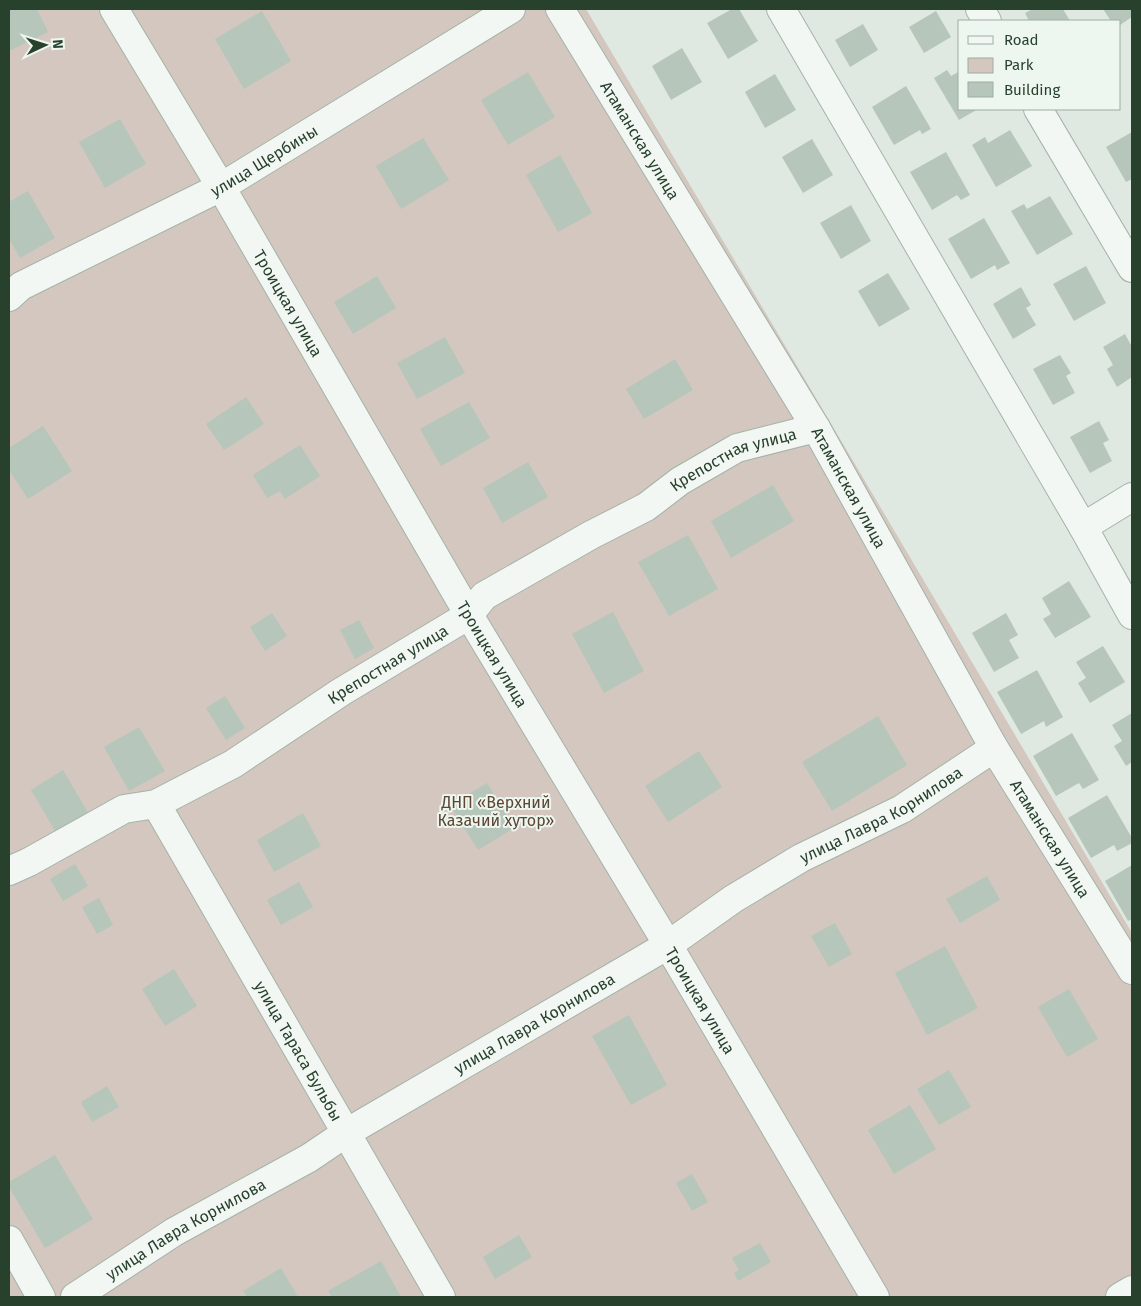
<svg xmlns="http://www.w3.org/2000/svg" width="1141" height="1306" viewBox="0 0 1141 1306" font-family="'Fira Sans',sans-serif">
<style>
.green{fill:#d3c7bf}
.building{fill:#b6c6ba}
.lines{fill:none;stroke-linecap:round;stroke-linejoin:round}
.minor-casing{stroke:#a4b3a7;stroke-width:30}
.minor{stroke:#f2f7f3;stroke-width:28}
.labels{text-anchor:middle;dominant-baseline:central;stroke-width:4;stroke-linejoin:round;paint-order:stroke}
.street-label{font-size:16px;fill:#27412d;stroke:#eef6f0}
.park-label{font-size:16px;fill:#5d4533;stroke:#eef6f0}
</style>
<rect width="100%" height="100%" fill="#dfe9e1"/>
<path class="green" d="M9 9H586L1132 933V1297H9Z"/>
<path class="building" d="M9 9H37L48 32 9 51Z
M732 9H739L758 41 728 59 707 23Z
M1033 9H1063L1070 21H1029L1025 13Z
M1103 9H1132V17L1120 25V21H1111Z
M262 11 291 61 244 89 215 39Z
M936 11 951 37 924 53 909 27Z
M863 24 878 50 850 67 835 40Z
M682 48 702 82 671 100 652 66Z
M947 70 951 76 960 71V109H978L959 120 934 78Z
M528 72 555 117 508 145 481 100Z
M775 74 796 110 765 128 745 92Z
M906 86 931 129 922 134 920 130 894 145 872 107Z
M120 119 146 164 105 188 79 142Z
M1010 130 1032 166 996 187 972 145 985 137 988 143Z
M1132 132V179L1126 182 1106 147Z
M423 138 449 180 401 209 376 166Z
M812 139 833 175 803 193 782 157Z
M946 152 970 195 961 200 957 195 932 210 910 172Z
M560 155 592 213 558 232 526 175Z
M28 191 55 238 20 258 9 238V202Z
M1050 196 1073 234 1037 255 1011 211 1024 204 1027 209Z
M851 205 871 241 841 259 820 223Z
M984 218 1010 263 997 270 995 265 971 279 948 239Z
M1086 266 1106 303 1074 321 1053 284Z
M888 273 910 309 879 327 858 291Z
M377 276 396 308 353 334 334 302Z
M1021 287 1031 305 1026 308 1036 325 1013 339 993 304Z
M1125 334 1132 347V377L1117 387 1107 369 1113 365 1103 347Z
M445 337 465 373 417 399 397 363Z
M1060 355 1071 373 1066 376 1075 393 1053 405 1033 369Z
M675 359 693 390 644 419 626 389Z
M246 397 264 424 224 450 206 424Z
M469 402 490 438 441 466 420 429Z
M1099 421 1109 440 1103 443 1112 461 1090 473 1070 437Z
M43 426 72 471 28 499 9 470V448Z
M300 445 320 476 285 499 280 491 267 498 253 475Z
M528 462 548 497 502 523 483 488Z
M773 485 794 521 731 558 711 521Z
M688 535 718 589 669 616 638 562Z
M1069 581 1091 617 1055 638 1043 619 1051 614 1042 598Z
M613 612 644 671 604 693 572 634Z
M272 613 287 636 265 651 250 627Z
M1006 613 1018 635 1009 640 1019 658 994 672 972 633Z
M359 620 374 648 355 659 340 630Z
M1103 646 1125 682 1090 703 1078 683 1086 678 1076 662Z
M1037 670 1063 717 1046 727 1044 721 1021 734 997 692Z
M225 696 245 728 226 740 206 708Z
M1132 713V762L1126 766 1114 746 1122 741 1112 725Z
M878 716 907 765 832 811 802 762Z
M139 727 165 771 129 791 104 747Z
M1072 733 1099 780 1083 789 1079 783 1056 796 1033 756Z
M699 751 722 787 668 822 645 786Z
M63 770 90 816 58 836 31 790Z
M487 783 514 828 478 850 450 805Z
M1107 795 1132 838V843L1117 851 1114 845 1091 858 1068 818Z
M303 813 321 846 274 872 257 840Z
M75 864 88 886 63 901 50 879Z
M1132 865V919L1128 921 1105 881Z
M987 876 1000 900 960 923 946 899Z
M299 882 313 907 281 925 267 900Z
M99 898 113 925 97 934 82 907Z
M835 923 852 954 829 967 811 936Z
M945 946 978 1008 927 1035 895 973Z
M174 969 197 1006 165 1026 142 989Z
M1069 989 1098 1039 1067 1057 1038 1007Z
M629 1015 667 1085 631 1105 592 1036Z
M949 1070 971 1107 939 1125 917 1089Z
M107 1086 119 1107 92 1122 81 1102Z
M910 1105 936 1149 894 1174 868 1130Z
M55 1155 93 1219 45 1248 9 1187V1182Z
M692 1174 708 1202 692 1211 676 1183Z
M519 1235 532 1257 495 1279 483 1257Z
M760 1243 771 1262 738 1281 734 1273 739 1270 732 1258Z
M381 1261 401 1297H332L328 1291Z
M281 1268 298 1297H247L243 1291Z"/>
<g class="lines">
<defs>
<g id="minor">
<path id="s1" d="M114 9 221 187 469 615 668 945 875 1297"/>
<path id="s2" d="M560 9 816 428 994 748 1132 970"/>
<path d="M781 9 1083 527 1132 615"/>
<path d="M980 9 987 21"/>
<path d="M1038 109 1132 268"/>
<path id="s3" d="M9 297 21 286 221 187 511 9"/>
<path d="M1083 527 1132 497"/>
<path id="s4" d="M156 804 441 1297"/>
<path id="s5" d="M9 871 29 862 124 809 156 804 233 764 341 692 469 615 484 596 591 535 646 507 680 481 737 448 816 428"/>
<path d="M9 1240 41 1297"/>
<path id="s6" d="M75 1297 174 1232 309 1158 346 1133 668 945 733 899 801 858 902 809 994 748"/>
<path d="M1120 1297 1132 1290"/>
</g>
</defs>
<use href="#minor" class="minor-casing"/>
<use href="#minor" class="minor"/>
</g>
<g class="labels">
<g class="street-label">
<text stroke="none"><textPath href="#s2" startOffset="154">Атаманская улица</textPath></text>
<text stroke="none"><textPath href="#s3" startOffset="290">улица Щербины</textPath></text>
<text stroke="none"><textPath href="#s1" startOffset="342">Троицкая улица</textPath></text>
<text stroke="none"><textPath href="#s5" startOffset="839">Крепостная улица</textPath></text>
<text stroke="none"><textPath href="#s2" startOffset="559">Атаманская улица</textPath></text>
<text stroke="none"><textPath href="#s1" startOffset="748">Троицкая улица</textPath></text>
<text stroke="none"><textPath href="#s5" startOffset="434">Крепостная улица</textPath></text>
<text stroke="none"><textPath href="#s6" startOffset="940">улица Лавра Корнилова</textPath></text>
<text stroke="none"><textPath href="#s2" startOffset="964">Атаманская улица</textPath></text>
<text stroke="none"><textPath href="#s1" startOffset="1152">Троицкая улица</textPath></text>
<text stroke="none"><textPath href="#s6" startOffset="535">улица Лавра Корнилова</textPath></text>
<text stroke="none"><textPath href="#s4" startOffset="285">улица Тараса Бульбы</textPath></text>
<text stroke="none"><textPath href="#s6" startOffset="130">улица Лавра Корнилова</textPath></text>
</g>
<g class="park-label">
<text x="496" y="802">ДНП «Верхний<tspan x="496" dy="18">Казачий хутор»</tspan></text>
</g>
</g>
<rect width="1141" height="1306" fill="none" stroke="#27412d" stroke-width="20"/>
<rect x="958" y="20" width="162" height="90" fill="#eef6f0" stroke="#9eaea2"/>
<rect x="968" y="36" width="25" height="8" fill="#f2f7f3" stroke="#9eaea2"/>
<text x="1004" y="45" font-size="15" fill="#27412d">Road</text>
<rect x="968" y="58" width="25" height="15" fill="#d3c7bf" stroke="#9eaea2"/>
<text x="1004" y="70" font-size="15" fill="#27412d">Park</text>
<rect x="968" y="82" width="25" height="15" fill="#b6c6ba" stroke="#9eaea2"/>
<text x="1004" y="95" font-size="15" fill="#27412d">Building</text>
<g transform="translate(45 45) rotate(86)" stroke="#eef6f0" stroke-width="4" paint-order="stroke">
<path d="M0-4L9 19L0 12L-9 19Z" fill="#27412d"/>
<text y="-8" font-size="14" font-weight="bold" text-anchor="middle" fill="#27412d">N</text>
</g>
</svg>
